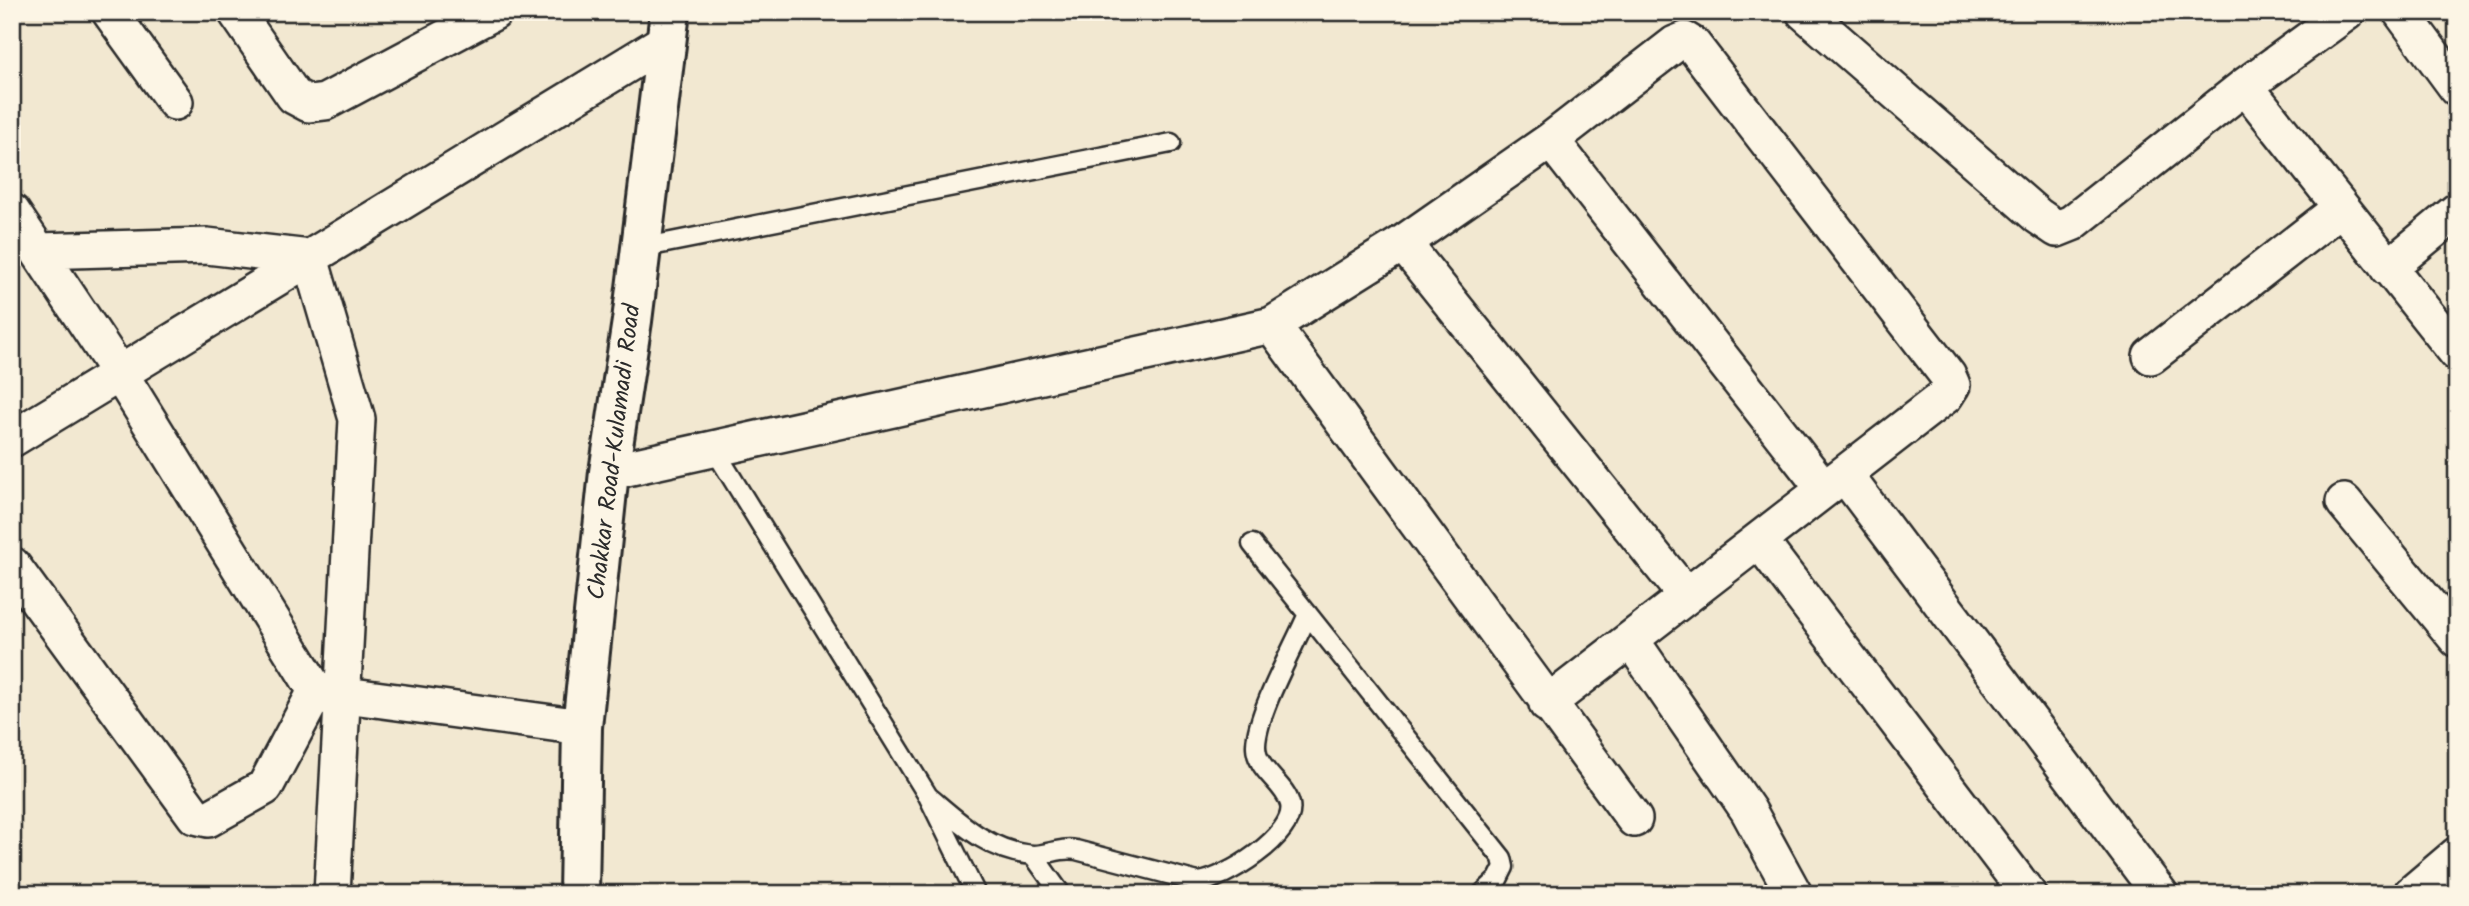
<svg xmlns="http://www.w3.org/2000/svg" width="2469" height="906" viewBox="0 0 2469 906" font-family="Kalam,sans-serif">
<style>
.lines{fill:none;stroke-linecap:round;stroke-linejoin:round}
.lane-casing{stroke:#2b2b2b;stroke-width:23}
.street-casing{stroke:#2b2b2b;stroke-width:40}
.secondary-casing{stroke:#2b2b2b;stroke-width:44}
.lane{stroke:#fcf5e5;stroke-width:18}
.street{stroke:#fcf5e5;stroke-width:35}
.secondary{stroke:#fcf5e5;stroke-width:38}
.labels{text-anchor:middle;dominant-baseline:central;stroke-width:6;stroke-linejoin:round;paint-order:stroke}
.street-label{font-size:24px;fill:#2b2b2b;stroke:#fcf5e5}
</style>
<rect width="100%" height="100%" fill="#f2e8d1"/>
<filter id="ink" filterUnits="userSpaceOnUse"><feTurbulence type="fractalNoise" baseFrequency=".0143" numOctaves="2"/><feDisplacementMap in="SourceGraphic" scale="14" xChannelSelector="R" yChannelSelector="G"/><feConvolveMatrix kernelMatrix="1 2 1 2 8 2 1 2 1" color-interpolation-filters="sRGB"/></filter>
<g filter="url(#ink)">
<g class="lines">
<defs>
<path id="lane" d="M641 248 1171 143
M714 449 928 796 976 894
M1252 544 1502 858 1504 867 1498 879 1482 894
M928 796C959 822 989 852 1033 855 1048 855 1061 847 1076 850L1198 882C1224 880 1297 835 1290 804 1285 783 1255 770 1256 745 1257 712 1294 647 1308 614
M1033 855 1061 894"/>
<path id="street" d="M110 12 175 102
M236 12 294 96 309 104 325 102 494 12
M1804 12 2038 216 2057 229 2072 223 2245 86 2347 12
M2401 12 2457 88
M2245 86 2457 353
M1551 140 1824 489
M12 212 120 374 316 691 582 727
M1403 243 1686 596
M39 251 207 246 310 258 357 419 332 894
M2388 268 2457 211
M1272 325 1634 819
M2151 356 2341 208
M12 439 666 41
M609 472 1272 325 1403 243 1551 140 1675 44 1685 40 1693 45 1948 376 1952 385 1945 396 1547 704
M1845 475 2160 894
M2344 502 2457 639
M1759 540 2028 894
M12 565 195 816 208 819 265 787 316 691
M1631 640 1748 810 1794 894
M2411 894 2457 855"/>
<path id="secondary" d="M579 894 582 727 609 472 632 321 670 12"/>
</defs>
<use href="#lane" class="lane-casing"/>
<use href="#street" class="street-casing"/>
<use href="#secondary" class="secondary-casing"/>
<use href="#lane" class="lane"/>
<use href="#street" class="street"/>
<use href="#secondary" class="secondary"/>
</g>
</g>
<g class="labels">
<g class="street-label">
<text transform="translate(615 452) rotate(-83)">Chakkar Road-Kulamadi Road</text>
</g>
</g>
<rect width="2469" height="906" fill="none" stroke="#fcf5e5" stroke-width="42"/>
<rect x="21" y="21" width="2427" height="864" fill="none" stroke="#2b2b2b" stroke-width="2.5" filter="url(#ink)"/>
</svg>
